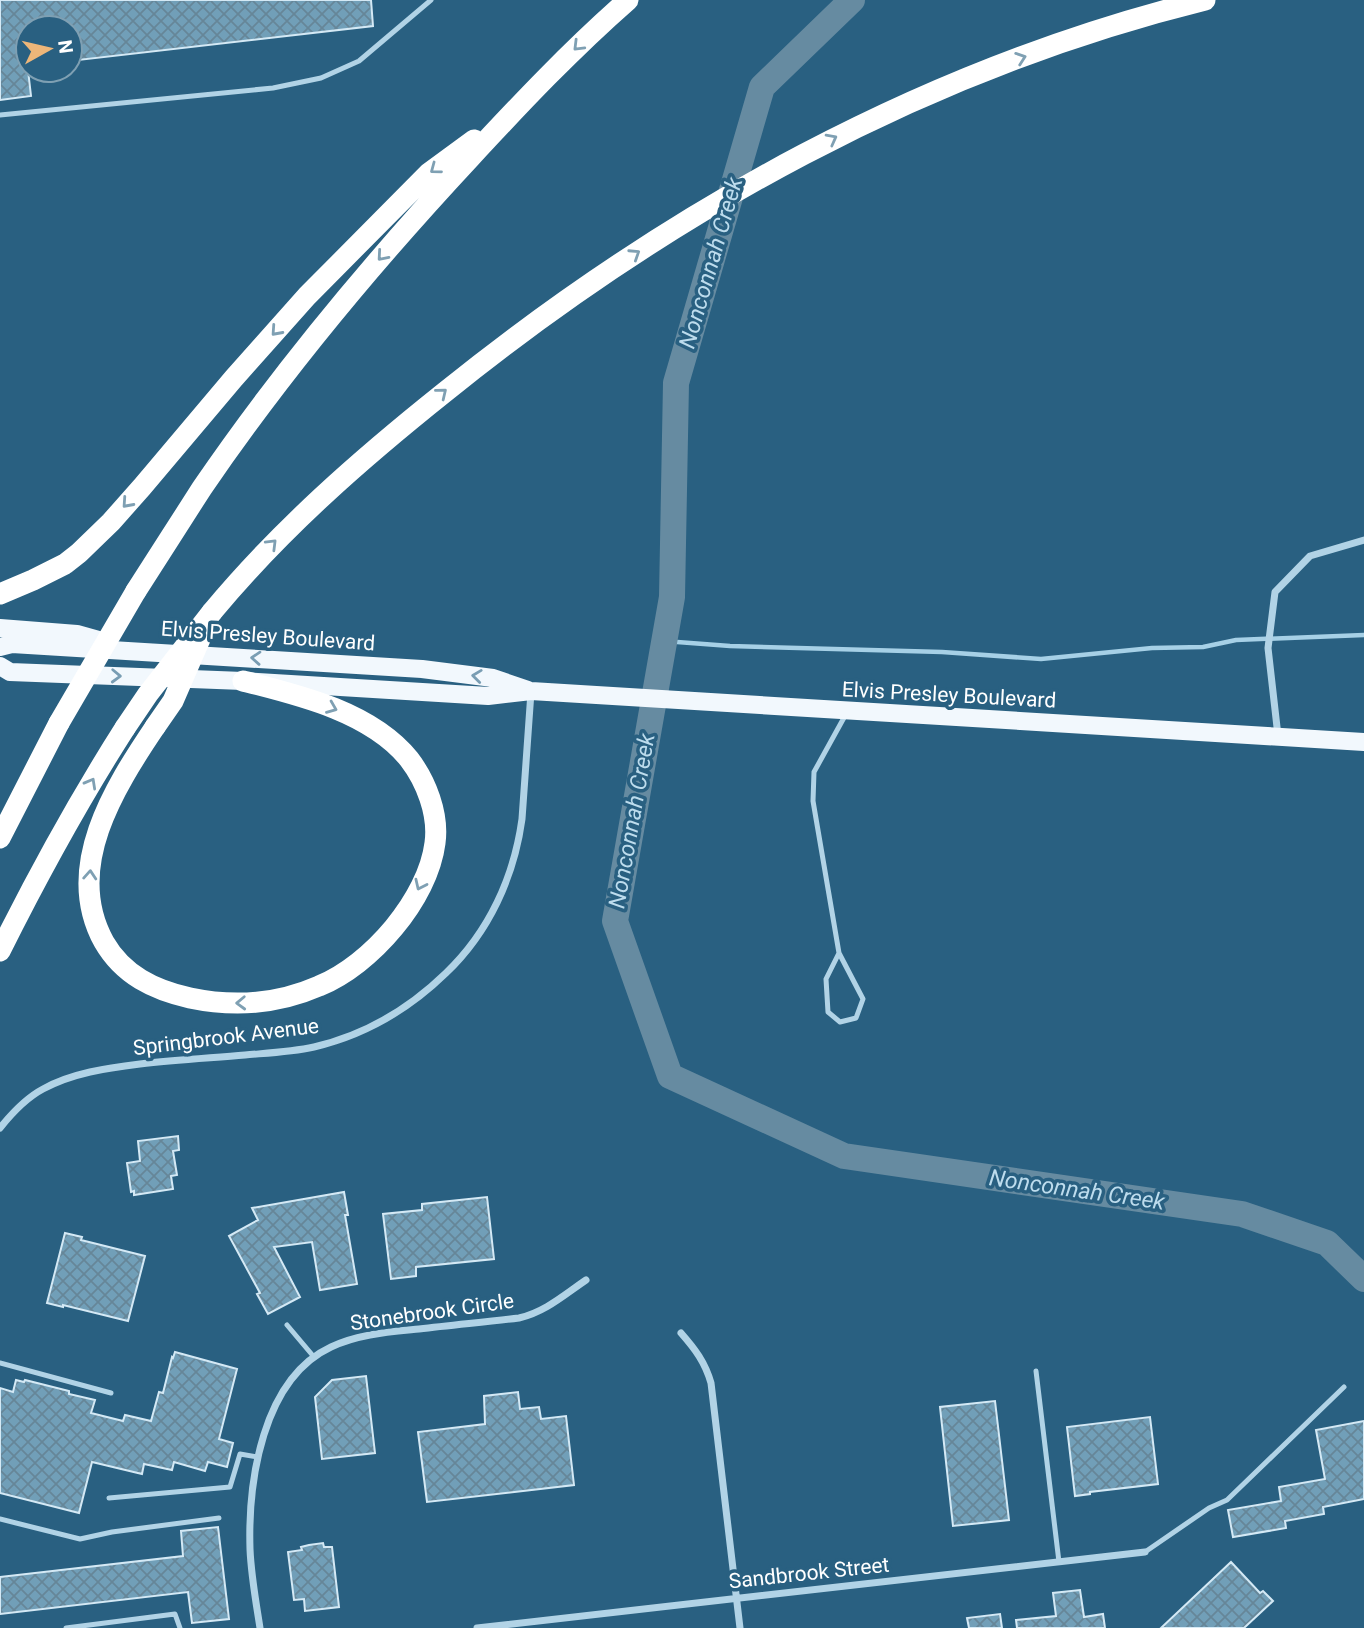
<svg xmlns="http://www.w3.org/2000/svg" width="1364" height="1628" viewBox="0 0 1364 1628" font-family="Roboto,sans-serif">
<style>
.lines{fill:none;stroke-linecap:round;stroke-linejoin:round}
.stream{stroke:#a6d0e6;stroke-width:4.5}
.river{stroke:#668ba1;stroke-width:26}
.building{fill:url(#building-cross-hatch);stroke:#d4e9f5;stroke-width:2}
.lane{stroke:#b1d3e6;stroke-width:5}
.street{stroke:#b1d3e6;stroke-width:7}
.primary{stroke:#f2f8fd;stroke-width:18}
.highway{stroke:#fff;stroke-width:21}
.highway-bridge{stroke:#fff;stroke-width:21}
.oneway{stroke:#7fa0b3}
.oneway2{stroke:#799db3}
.labels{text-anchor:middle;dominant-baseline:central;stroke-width:7;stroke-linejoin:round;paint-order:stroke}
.street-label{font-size:21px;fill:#fff;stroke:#296081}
.water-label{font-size:23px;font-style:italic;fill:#bddced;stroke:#296081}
</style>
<defs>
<pattern id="building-cross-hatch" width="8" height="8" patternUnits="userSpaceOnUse" patternTransform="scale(1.75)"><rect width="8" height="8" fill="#719fb8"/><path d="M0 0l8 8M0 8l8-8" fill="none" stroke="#668698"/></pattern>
</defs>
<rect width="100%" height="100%" fill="#296081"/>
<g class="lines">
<path class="stream" d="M664 641 730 646 942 652 1041 659 1152 648 1203 647 1236 640 1364 635"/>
<path class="river" d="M852 0 762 87 676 383 672 597 615 921 670 1076 844 1156 1242 1214 1327 1243 1364 1279"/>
</g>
<path class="building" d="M0 0H371L373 26 70 61V28H28V70L31 96 0 100Z
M178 1136 179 1150 173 1151 177 1175 171 1176 173 1189 134 1195V1191L131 1192 127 1163 140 1161 138 1141Z
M344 1192 348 1215H345L357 1284 320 1290 312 1242 274 1247 300 1297 268 1314 257 1294 260 1293 229 1236 258 1220 252 1208Z
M487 1197 494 1259 416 1267V1276L391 1279 383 1214 422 1210V1204Z
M65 1233 82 1237 81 1240 145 1256 128 1321 63 1305V1307L47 1303Z
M175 1352 237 1369 219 1439 233 1443 227 1467 208 1462 205 1471 174 1462 172 1470 144 1464 142 1474 92 1462 79 1513 0 1493V1388L13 1392 16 1380 24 1382 25 1380 69 1391V1394L95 1400 91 1413 123 1421 125 1415 151 1421 159 1392 163 1393 172 1357 173 1358Z
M366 1376 375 1453 322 1459 315 1397 332 1380Z
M518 1392 520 1409 539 1407 541 1419 566 1416 574 1485 427 1502 418 1432 485 1424 484 1396Z
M995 1401 1009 1520 953 1526 940 1407Z
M1150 1417 1158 1484 1090 1492V1494L1075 1496 1067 1427Z
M1364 1421V1499L1323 1507 1324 1514 1285 1521 1286 1528 1233 1537 1228 1510 1281 1501 1279 1487 1325 1479 1316 1430Z
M218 1527 229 1619 192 1623 188 1592 0 1614V1577L183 1556 181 1531Z
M323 1543 324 1547H332L339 1607 305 1611 304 1599 294 1600 288 1552 302 1550 301 1547 309 1545Z
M1231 1562 1260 1593 1263 1591 1273 1601 1244 1628H1161Z
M1080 1590 1084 1617 1103 1614 1105 1628H1017L1016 1620 1056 1616 1053 1593Z
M1000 1614 1002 1628H969L967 1618Z"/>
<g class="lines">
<path class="lane" d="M0 115 273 88 321 78 359 61 431 0
M839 953 863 999 856 1018 840 1022 828 1012 826 979 839 953 813 801 814 772 846 714
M287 1325 314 1357
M0 1363 111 1393
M1036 1371 1059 1562
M109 1498 230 1487 240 1454 258 1457
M0 1519 80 1539 112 1532 219 1518
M1145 1552 1209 1508 1227 1500 1344 1387
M66 1628 175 1614 180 1628"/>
<path class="street" d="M1278 736 1268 648 1275 592 1310 556 1364 540
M0 1128C12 1113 26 1098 43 1089 72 1073 107 1068 140 1064 175 1060 210 1058 245 1055 268 1053 291 1052 314 1047 365 1035 409 1009 446 973 489 932 514 877 522 819L531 692
M681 1333C695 1349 705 1362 711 1383L740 1628
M260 1628C256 1602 251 1575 250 1549 248 1482 262 1379 331 1347 358 1334 389 1332 419 1329 452 1325 486 1322 519 1318 545 1312 564 1295 586 1280
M477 1628 1145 1552"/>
<path class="primary" d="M0 628 77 634 102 641
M0 647 12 644 422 669 493 678 528 690
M0 666 10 672 243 681 488 696 531 691 1364 742"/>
<path class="highway" d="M136 591C158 557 180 522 202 488 282 371 374 261 470 158 521 103 572 49 628 0
M0 594 33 580 65 564 79 553 111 522 142 487 234 378 307 296 429 173 474 140
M212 612C281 529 361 459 445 392 668 212 925 69 1205 0
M155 727C114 788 63 868 104 942 123 975 154 990 190 998 233 1007 278 1004 319 986 371 965 428 899 435 843 439 814 426 781 409 759 371 712 299 695 243 681
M0 838 59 723
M0 951C38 875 79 800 125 728"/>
<path class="highway-bridge" d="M59 723 136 591
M155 727 173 701 200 639
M125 728 148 694 212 612"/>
</g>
<defs><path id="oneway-chevron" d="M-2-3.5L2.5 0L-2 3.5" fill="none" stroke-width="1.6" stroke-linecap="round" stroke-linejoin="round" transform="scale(1.75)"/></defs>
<g class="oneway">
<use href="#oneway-chevron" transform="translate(578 46) rotate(135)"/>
<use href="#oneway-chevron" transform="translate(1021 58) rotate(-19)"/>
<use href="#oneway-chevron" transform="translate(832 139) rotate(-28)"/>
<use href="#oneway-chevron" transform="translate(435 169) rotate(143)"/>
<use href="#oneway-chevron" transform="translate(635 254) rotate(-33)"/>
<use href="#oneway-chevron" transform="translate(382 256) rotate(131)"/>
<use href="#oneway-chevron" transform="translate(276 331) rotate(132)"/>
<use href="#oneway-chevron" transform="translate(442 393) rotate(-39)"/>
<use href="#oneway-chevron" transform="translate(127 503) rotate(132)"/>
<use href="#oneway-chevron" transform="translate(272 544) rotate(-45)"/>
<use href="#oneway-chevron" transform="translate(332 708) rotate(22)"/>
<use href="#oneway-chevron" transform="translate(91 783) rotate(-61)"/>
<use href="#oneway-chevron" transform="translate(90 875) rotate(-86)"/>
<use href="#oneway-chevron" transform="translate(420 885) rotate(115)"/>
<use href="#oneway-chevron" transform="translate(241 1003) rotate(178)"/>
</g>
<g class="oneway2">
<use href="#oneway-chevron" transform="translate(256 658) rotate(-176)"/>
<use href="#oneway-chevron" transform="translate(116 676) rotate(2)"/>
<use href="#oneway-chevron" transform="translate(477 676) rotate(-173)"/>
</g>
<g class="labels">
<g class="street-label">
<text transform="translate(268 636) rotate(4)">Elvis Presley Boulevard</text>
<text transform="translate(949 695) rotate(3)">Elvis Presley Boulevard</text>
<text transform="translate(226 1037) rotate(-7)">Springbrook Avenue</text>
<text transform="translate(432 1312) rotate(-8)">Stonebrook Circle</text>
<text transform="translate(809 1573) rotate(-6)">Sandbrook Street</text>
</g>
<g class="water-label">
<text transform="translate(711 263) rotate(-74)">Nonconnah Creek</text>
<text transform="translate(632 821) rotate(-80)">Nonconnah Creek</text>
<text transform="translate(1077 1190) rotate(8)">Nonconnah Creek</text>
</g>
</g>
<g transform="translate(49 49) rotate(82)"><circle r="33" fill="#296081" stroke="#7fa0b3" stroke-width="2"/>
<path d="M0-5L12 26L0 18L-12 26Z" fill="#edb679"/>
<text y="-10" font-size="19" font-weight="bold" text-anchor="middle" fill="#ffffff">N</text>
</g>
</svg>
